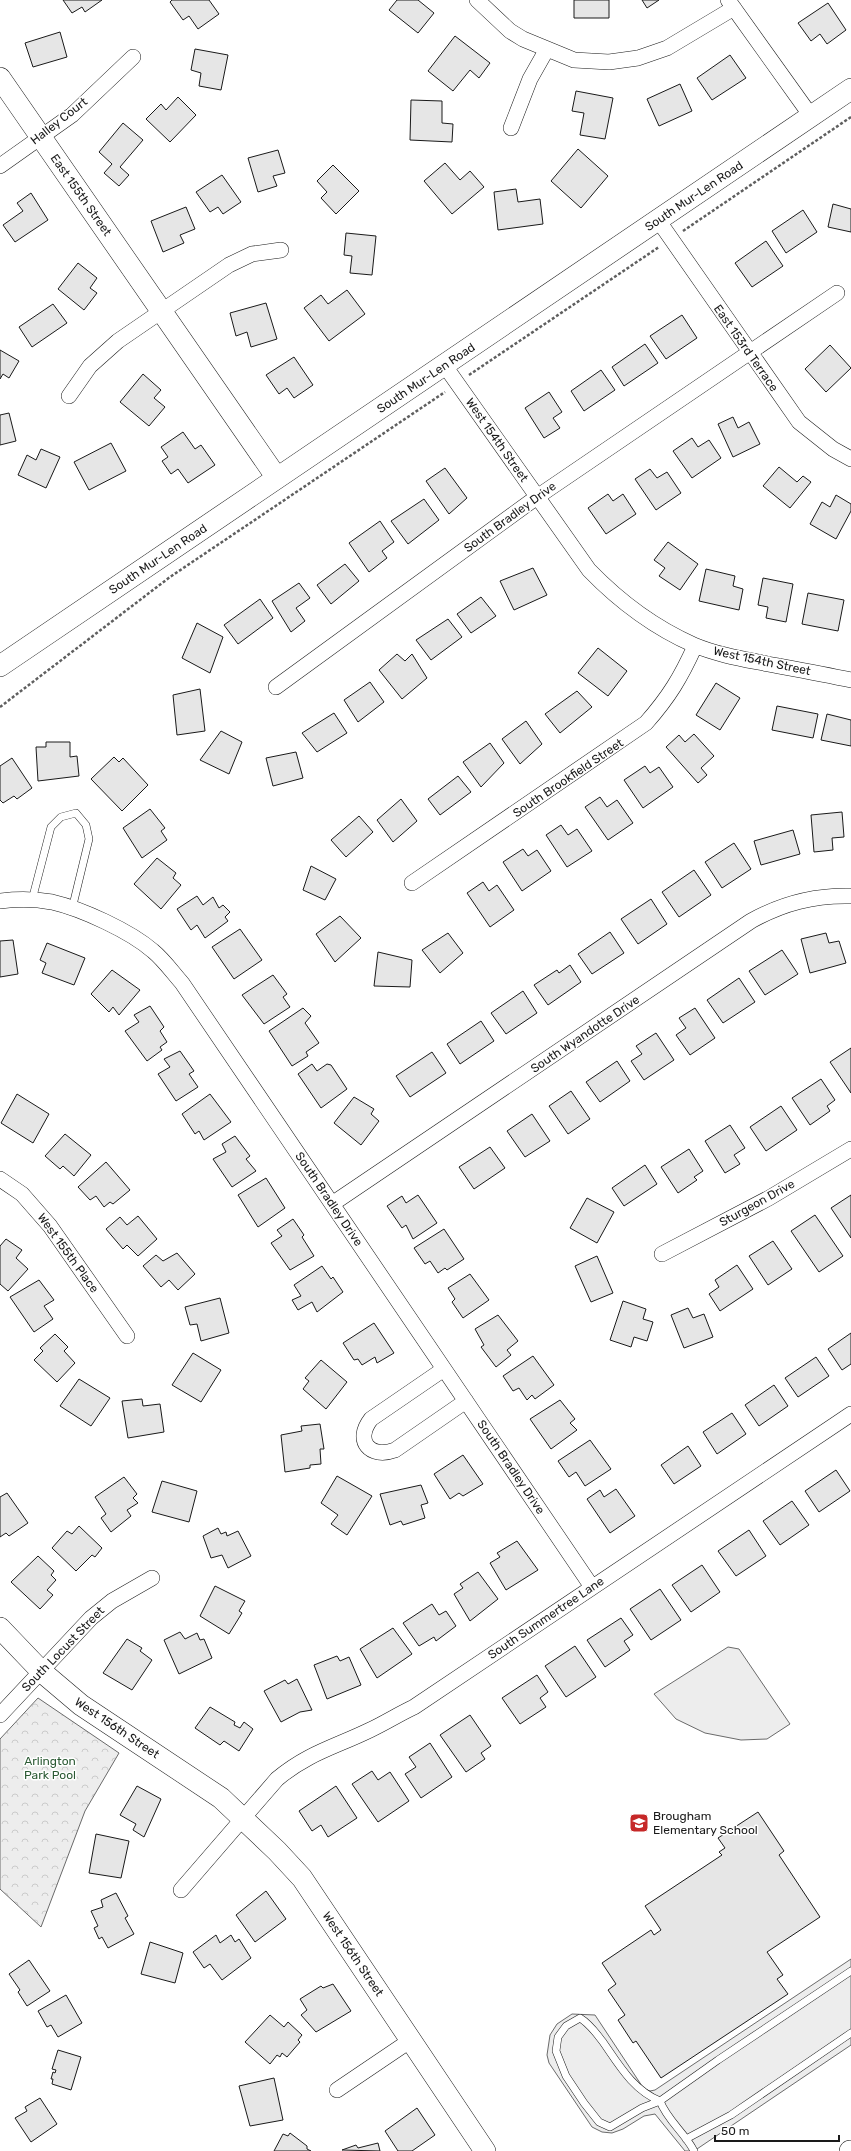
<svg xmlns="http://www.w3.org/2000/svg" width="851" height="2151" viewBox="0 0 851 2151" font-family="Rubik,sans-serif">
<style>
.park{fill:url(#park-crowns);stroke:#6a6a6a}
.built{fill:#ededed;stroke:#6a6a6a}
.building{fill:#e6e6e6;stroke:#1a1a1a}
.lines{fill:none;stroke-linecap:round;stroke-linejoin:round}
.lane-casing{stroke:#1a1a1a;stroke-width:8}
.street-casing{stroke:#1a1a1a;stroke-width:16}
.secondary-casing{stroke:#1a1a1a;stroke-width:22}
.path{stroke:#5f5f5f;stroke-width:2.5;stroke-dasharray:3 2;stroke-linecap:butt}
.lane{stroke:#fff;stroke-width:7}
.street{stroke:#fff;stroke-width:15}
.secondary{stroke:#fff;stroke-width:21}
.labels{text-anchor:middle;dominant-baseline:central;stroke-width:3;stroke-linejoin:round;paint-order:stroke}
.street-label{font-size:12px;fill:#1a1a1a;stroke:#fff}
.park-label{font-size:12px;fill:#2b5a34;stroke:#fff}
.poi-label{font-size:12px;fill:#1a1a1a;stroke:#fff;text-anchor:start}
</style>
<defs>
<pattern id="park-crowns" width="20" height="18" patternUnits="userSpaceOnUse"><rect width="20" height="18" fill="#ededed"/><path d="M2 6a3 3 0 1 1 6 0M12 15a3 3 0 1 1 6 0" fill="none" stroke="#cbcbcb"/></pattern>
</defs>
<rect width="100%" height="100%" fill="#fff"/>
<path class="park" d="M38 1698 119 1753 85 1811 41 1927 0 1889V1739Z"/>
<path class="built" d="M728 1647 739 1649 790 1724 767 1739 741 1740 705 1733 676 1719 654 1694Z
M851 1959V2045L694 2151H685L655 2114 644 2116 623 2129 612 2133 602 2132 592 2127 549 2063 547 2055 550 2035 557 2024 572 2014 595 2015 644 2089 650 2091 655 2090Z"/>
<path class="building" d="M63 0H102L85 12 82 7 72 13Z
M172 0H209L219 14 198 29 189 16 183 20 170 2Z
M397 0H418L434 13 418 33 389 10Z
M574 0H609V18H574Z
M642 0H659L647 8Z
M828 3 846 30 827 44 820 34 811 41 798 23Z
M60 32 67 57 33 67 25 43Z
M455 36 490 63 479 78 470 70 453 91 428 71Z
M195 49 228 55 221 90 199 86 201 73 191 70Z
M730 55 746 78 712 100 697 78Z
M680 84 692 111 659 126 647 99Z
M576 91 613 98 605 139 580 135 584 113 572 111Z
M178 97 196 115 170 142 146 119 161 104 166 110Z
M411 100 442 101V123L453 124 452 142 410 140Z
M123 123 143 140 120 167 129 175 119 186 104 173 112 164 99 152Z
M578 149 608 176 581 208 551 181Z
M278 150 285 173 273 176 277 186 258 192 248 158Z
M445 163 460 180 470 171 484 187 452 214 424 181Z
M333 165 359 191 336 214 321 198 327 192 317 181Z
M222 175 241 202 223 214 218 207 210 212 196 192Z
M516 189 518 202 540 199 543 224 498 230 494 192Z
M31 193 48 220 15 242 3 225 23 211 17 203Z
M833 204 851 209V232L828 227Z
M186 207 195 229 180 235 184 243 163 252 151 221Z
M803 210 817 232 786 253 772 231Z
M346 233 376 236 372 275 350 273 352 256 344 255Z
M766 241 783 266 752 287 735 263Z
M78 263 97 278 90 288 97 293 84 310 58 289Z
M347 290 365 314 329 341 304 308 321 295 328 304Z
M266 303 277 339 251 347 247 332 236 336 230 313Z
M53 304 67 323 32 347 19 327Z
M682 315 697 338 666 359 650 336Z
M645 344 658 363 624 386 612 367Z
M830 345 851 368 826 392 805 369Z
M0 350 19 361 9 378 3 374 0 379Z
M294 357 313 385 294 398 287 388 279 394 266 375Z
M601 370 615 390 584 411 571 391Z
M143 374 161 390 154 398 165 407 149 426 120 402Z
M549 392 562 412 553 418 560 428 544 438 525 408Z
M9 413 16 441 0 445V415Z
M733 417 738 428 749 422 760 444 733 457 718 424Z
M183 432 195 449 201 445 215 465 188 483 178 469 171 474 162 461 168 457 161 447Z
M692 438 698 447 709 440 721 458 692 478 673 451Z
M111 443 126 471 89 490 74 462Z
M41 449 60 457 46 488 18 475 27 455 36 460Z
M779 467 797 482 803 476 811 482 790 508 763 486Z
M445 468 467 498 449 514 426 481Z
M650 469 657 478 667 472 681 493 656 510 635 479Z
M608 494 613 501 623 494 636 514 606 534 588 508Z
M836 495 851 504V511L836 539 810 524 822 502 830 507Z
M424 499 439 520 408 544 391 521Z
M380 521 394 542 382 551 387 558 369 572 349 543Z
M668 542 698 564 680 590 659 576 665 568 654 560Z
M345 564 359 581 331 604 317 585Z
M533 568 547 595 514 610 500 581Z
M706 569 735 576 733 586 743 589 739 610 699 601Z
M763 578 793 584 786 622 766 618 768 607 758 605Z
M299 583 310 598 296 608 305 621 291 632 272 601Z
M808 593 844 600 838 631 802 624Z
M481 597 496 616 471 633 457 614Z
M260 599 273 618 238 644 224 625Z
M448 619 462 637 431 660 416 640Z
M197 623 223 637 210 673 182 658Z
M598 648 627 671 608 696 578 673Z
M397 654 405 661 412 654 427 678 402 699 379 670Z
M370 682 384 702 358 722 344 700Z
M716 683 740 698 720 730 696 715Z
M200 689 205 731 177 735 173 695Z
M577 691 592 707 560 733 545 714Z
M777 706 818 714 813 738 772 730Z
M334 713 347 733 317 752 302 733Z
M827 714 851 720V746L821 740Z
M526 721 542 744 520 764 502 739Z
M221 731 242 742 229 774 200 760Z
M694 734 714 756 701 768 707 775 698 783 666 747 679 735 685 742Z
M46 742H70V757L77 756 79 776 38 781 36 747H46Z
M490 743 504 763 481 787 463 762Z
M296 752 303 778 273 786 266 758Z
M114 757 119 762 123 758 148 785 122 811 91 779Z
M12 758 32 788 17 799 14 796 3 803 0 800V766Z
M645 766 650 773 659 767 673 787 643 808 624 780Z
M458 776 471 792 440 815 428 799Z
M600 797 607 807 617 800 633 823 608 840 585 807Z
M401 799 417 821 393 842 377 820Z
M150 809 165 828 161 831 167 840 142 858 123 828Z
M842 812 844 837 832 838 833 850 814 852 811 815Z
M359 816 373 832 346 857 331 840Z
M561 825 568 835 577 829 592 851 567 867 546 835Z
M793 830 800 854 761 865 754 841Z
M734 843 751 869 722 888 705 862Z
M523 849 528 856 537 850 551 871 522 891 503 862Z
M157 858 176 873 173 878 181 885 161 909 134 884Z
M311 866 336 879 325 900 303 890Z
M694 870 711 895 679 917 662 892Z
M483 882 489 891 497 885 514 910 490 927 467 893Z
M197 896 203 905 213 897 219 908 223 905 230 912 225 917 228 921 205 938 197 925 191 930 177 909Z
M651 899 667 924 638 944 621 919Z
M340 916 361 938 335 962 316 934Z
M240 929 262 960 234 979 212 947Z
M610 932 624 953 592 974 578 954Z
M448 933 463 953 440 973 422 950Z
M826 933 829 943 839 941 846 963 810 973 801 939Z
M13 940 18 974 0 977V941Z
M47 943 85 958 74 985 42 973 46 963 40 960Z
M782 950 798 974 765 995 749 971Z
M378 952 412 960 410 987 374 986Z
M570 965 581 982 548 1005 534 985 557 970 559 973Z
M112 970 140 990 119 1015 113 1007 109 1012 91 994Z
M273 975 287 994 283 997 290 1007 264 1024 242 995Z
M739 978 755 1002 723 1023 707 1000Z
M523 991 537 1013 506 1034 491 1013Z
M150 1006 164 1027 160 1031 167 1042 160 1047 162 1050 147 1061 125 1031 139 1022 134 1015Z
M303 1008 311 1016 305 1023 319 1043 306 1052 308 1056 292 1066 269 1031Z
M695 1008 715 1038 690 1055 676 1035 686 1028 679 1018Z
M481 1021 494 1041 460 1064 447 1044Z
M656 1033 674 1060 644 1080 631 1061 642 1054 636 1046Z
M851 1048V1093L830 1062Z
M180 1051 194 1071 189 1074 198 1087 176 1101 158 1074 170 1067 164 1059Z
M432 1052 446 1073 410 1097 396 1076Z
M617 1061 630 1081 600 1102 586 1082Z
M312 1064 317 1071 327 1064 331 1065 347 1089 321 1108 298 1074Z
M821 1079 835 1100 827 1106 830 1111 810 1125 792 1098Z
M571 1091 590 1119 568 1134 549 1106Z
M17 1094 49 1114 33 1143 1 1123Z
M210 1094 231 1122 204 1140 199 1131 195 1134 182 1114Z
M354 1097 374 1109 371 1114 379 1121 361 1145 334 1123Z
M781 1106 797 1130 766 1151 750 1127Z
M532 1114 550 1141 525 1157 507 1131Z
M730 1125 745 1148 734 1155 740 1164 725 1173 705 1141Z
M65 1134 91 1155 74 1176 63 1166 60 1169 45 1156Z
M235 1136 250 1156 246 1159 256 1171 232 1187 213 1159 226 1152 222 1144Z
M490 1147 505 1168 474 1189 459 1167Z
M689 1149 703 1171 694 1177 697 1180 678 1193 661 1167Z
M106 1162 130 1190 113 1204 110 1202 104 1207 96 1196 90 1200 78 1187Z
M645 1165 657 1184 624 1206 612 1188Z
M266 1178 285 1208 258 1227 238 1195Z
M418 1195 437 1223 413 1239 406 1225 402 1228 387 1206 402 1196 406 1203Z
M851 1195V1238L831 1208Z
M587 1198 614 1212 597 1243 570 1228Z
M815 1215 843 1256 819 1272 791 1231Z
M138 1216 157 1239 138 1256 127 1245 123 1249 106 1229 120 1217 127 1225Z
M293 1219 304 1235 302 1237 314 1256 290 1270 271 1243 282 1236 277 1230Z
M444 1229 464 1259 447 1270 445 1268 438 1273 430 1261 425 1264 414 1248Z
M6 1239 22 1250 16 1258 28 1269 8 1291 0 1284V1246Z
M773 1241 792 1269 768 1285 749 1256Z
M177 1253 195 1274 178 1290 169 1280 161 1287 143 1266 156 1255 163 1261Z
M597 1256 613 1293 591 1302 575 1266Z
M737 1265 753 1289 720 1311 709 1294 719 1287 715 1280Z
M322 1266 331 1279 333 1277 343 1292 317 1312 312 1302 298 1310 292 1300 301 1296 294 1285Z
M470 1274 489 1300 463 1318 452 1302 455 1299 448 1288Z
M39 1280 54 1300 44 1306 53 1319 34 1332 10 1297Z
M220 1298 229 1333 201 1341 197 1324 190 1325 185 1307Z
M623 1301 646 1309 643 1319 653 1322 647 1341 634 1337 631 1347 610 1340Z
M688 1308 693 1318 704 1314 713 1337 684 1348 671 1315Z
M498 1315 518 1341 507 1350 511 1355 496 1367 481 1347 484 1345 475 1329Z
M374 1323 394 1353 377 1363 375 1357 362 1365 358 1359 354 1360 343 1343Z
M851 1333V1364L842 1370 828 1349Z
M55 1334 68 1347 64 1351 75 1363 57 1382 34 1360 43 1351 40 1348Z
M193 1353 221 1370 201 1402 172 1385Z
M533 1356 554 1385 535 1399 532 1395 527 1400 519 1388 513 1391 503 1376Z
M816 1357 829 1376 798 1397 785 1378Z
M321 1360 347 1382 326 1409 303 1389 309 1381 305 1378Z
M79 1379 110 1398 91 1426 60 1406Z
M774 1385 788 1406 759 1426 745 1405Z
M142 1399 143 1406 160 1404 164 1432 128 1438 122 1401Z
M560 1400 575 1419 570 1423 577 1430 551 1449 530 1419Z
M732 1413 746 1434 717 1454 703 1432Z
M320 1424 324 1449H320L321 1464 310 1465V1468L285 1472 281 1435 302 1431 301 1426Z
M590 1440 611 1469 585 1486 576 1472 569 1477 558 1461Z
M688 1446 701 1466 674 1484 661 1465Z
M463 1455 483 1484 463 1496 459 1493 450 1499 434 1474Z
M836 1470 850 1491 819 1512 805 1491Z
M337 1476 372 1496 347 1535 331 1524 338 1515 321 1503Z
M124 1477 137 1494 133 1498 138 1503 127 1510 131 1516 111 1532 101 1518 106 1514 95 1497Z
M162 1481 197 1491 189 1522 152 1512Z
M421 1485 428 1503 421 1505 425 1518 403 1525 401 1521 390 1525 380 1494Z
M616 1489 635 1516 610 1533 587 1499 600 1490 604 1497Z
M7 1493 28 1523 9 1536 6 1533 0 1537V1497Z
M792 1501 809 1525 780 1545 763 1521Z
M79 1526 102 1548 95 1557 92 1555 76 1571 52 1548 67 1531 72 1534Z
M218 1528 221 1534 226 1532 227 1536 238 1531 251 1556 228 1568 222 1555 211 1558 203 1536Z
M749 1530 766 1556 736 1576 718 1551Z
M517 1541 538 1570 506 1590 490 1563 500 1557 497 1553Z
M38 1556 54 1571 51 1575 56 1580 47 1590 53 1595 40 1609 11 1582Z
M702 1565 720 1592 691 1612 672 1585Z
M478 1572 498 1599 470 1621 454 1594 463 1588 460 1584Z
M215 1586 245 1601 239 1611 242 1613 229 1634 200 1616Z
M660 1589 681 1620 651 1640 630 1609Z
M432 1604 439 1615 446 1611 456 1626 436 1641 434 1637 419 1646 403 1623Z
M621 1618 633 1635 624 1641 630 1650 605 1667 587 1640Z
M393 1628 412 1654 377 1678 360 1649Z
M180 1632 185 1639 197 1633 200 1640 204 1639 212 1658 179 1674 164 1640Z
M127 1639 142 1648 140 1651 152 1660 132 1690 103 1673Z
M575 1646 596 1677 566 1697 545 1666Z
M337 1656 340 1661 349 1657 361 1685 327 1699 314 1665Z
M537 1675 548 1692 540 1698 546 1707 520 1724 502 1698Z
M297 1679 312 1710 300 1712 281 1722 264 1691 285 1680 288 1684Z
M210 1707 235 1722 234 1725 240 1728 244 1722 253 1729 239 1751 224 1741 220 1745 195 1728Z
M470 1715 491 1746 481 1753 485 1759 466 1772 440 1735Z
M430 1743 452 1777 421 1798 405 1774 416 1767 409 1757Z
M372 1771 378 1780 390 1772 409 1801 378 1822 352 1784Z
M137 1786 161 1799 144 1837 133 1830 136 1824 120 1815Z
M336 1786 357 1818 328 1837 321 1825 312 1831 299 1811Z
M758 1812 784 1851 779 1855 820 1917 767 1952 783 1975 777 1979 788 1994 661 2078 636 2041 633 2043 618 2020 625 2015 608 1990 616 1984 602 1963 651 1930 654 1935 661 1930 645 1906 722 1855 719 1852 725 1848 718 1838Z
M96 1834 129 1841 121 1878 89 1873Z
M266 1891 286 1919 255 1942 236 1915Z
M116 1893 128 1916 125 1918 134 1934 108 1948 102 1937 99 1939 94 1928 98 1926 91 1911 103 1907 101 1900Z
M216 1935 220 1943 231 1935 235 1942 239 1939 251 1958 222 1980 210 1964 204 1968 193 1952Z
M150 1942 183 1953 175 1983 141 1974Z
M29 1960 50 1991 27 2006 18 1992 20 1990 9 1974Z
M333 1984 351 2011 316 2032 301 2015 307 2010 300 1999 321 1986 323 1988Z
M66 1995 82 2023 58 2037 51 2025 47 2027 38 2011Z
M270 2015 284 2027 288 2022 302 2035 298 2040 300 2042 287 2057 282 2053 280 2057 277 2055 270 2064 245 2042Z
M58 2050 81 2057 71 2090 52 2084 53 2079H51L53 2072 55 2073 56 2070 52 2069Z
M274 2078 283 2120 250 2126 239 2086Z
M40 2098 57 2124 31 2142 15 2118 27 2111 25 2107Z
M417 2108 435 2135 412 2151H398L385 2131Z
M290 2133 307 2146V2149L311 2151H274L283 2134 288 2136Z
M378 2143 380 2151 342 2150 356 2145 358 2148Z"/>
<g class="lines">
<defs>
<path id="lane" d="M32 900 51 827 61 817 76 813 86 825 89 839 72 909
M580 2018C590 2024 596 2033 603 2042 619 2065 633 2090 660 2101L642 2108 610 2127 599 2122 584 2103 566 2076 556 2051 558 2037 566 2026Z
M686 2139 731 2115 851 2033
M694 2151C685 2133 667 2120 660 2101L718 2060 851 1971"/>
<path id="street" d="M477 0 510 31 523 39 574 60 609 62 638 58 667 48 734 8
M728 0 811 116
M511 128 530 79 547 49
M0 166 72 115 133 57
M658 220 799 422 833 449 851 459
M445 366 589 570C620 602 653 627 694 645 718 655 743 659 768 664 795 669 823 674 851 680
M69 396 90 366 118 341 229 265 252 254 281 250
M276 687 537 497 837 293
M412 883 646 723C669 697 681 677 695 646
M0 901C17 899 35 899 52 902 82 909 130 931 153 951 164 960 173 973 182 983L592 1587
M0 1179 22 1194 50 1226 127 1336
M332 1204 751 921C783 903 814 895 851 896
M662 1254 769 1198 851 1149
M444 1369 371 1419C354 1441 370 1459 395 1450L466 1401
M0 1715 91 1618 112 1601 152 1578
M181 1890 277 1779C308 1753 335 1747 370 1730 385 1723 399 1714 414 1707L851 1414
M337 2090 411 2040"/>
<path id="secondary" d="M0 78 277 478
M0 666 851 89
M0 1628 42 1672 81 1705 221 1798 277 1851 302 1878 485 2151
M850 2151H851"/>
</defs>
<use href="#lane" class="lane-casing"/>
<use href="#street" class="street-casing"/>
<use href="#secondary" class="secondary-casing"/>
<path class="path" d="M683 231 851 117
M469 375 659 247
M0 707 170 577 445 392"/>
<use href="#lane" class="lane"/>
<use href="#street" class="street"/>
<use href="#secondary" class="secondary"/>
</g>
<defs>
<symbol id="school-square" viewBox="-11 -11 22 22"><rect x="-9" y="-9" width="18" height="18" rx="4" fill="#c62828" stroke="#fff"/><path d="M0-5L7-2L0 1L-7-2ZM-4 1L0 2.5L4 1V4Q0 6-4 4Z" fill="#fff"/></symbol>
</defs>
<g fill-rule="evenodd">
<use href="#school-square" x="628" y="1812" width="22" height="22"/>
</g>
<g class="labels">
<g class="street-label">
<text transform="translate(59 121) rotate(-38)">Halley Court</text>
<text transform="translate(81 195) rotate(55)">East 155th Street</text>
<text transform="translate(694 196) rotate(-34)">South Mur-Len Road</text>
<text transform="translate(746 348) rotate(55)">East 153rd Terrace</text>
<text transform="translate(426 378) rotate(-34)">South Mur-Len Road</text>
<text transform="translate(497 440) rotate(55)">West 154th Street</text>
<text transform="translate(510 517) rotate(-36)">South Bradley Drive</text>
<text transform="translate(158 559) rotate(-34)">South Mur-Len Road</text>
<text transform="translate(762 661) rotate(12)">West 154th Street</text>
<text transform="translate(568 778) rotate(-34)">South Brookfield Street</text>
<text transform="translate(585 1034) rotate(-34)">South Wyandotte Drive</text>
<text transform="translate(329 1199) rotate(56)">South Bradley Drive</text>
<text transform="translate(757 1203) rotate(-29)">Sturgeon Drive</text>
<text transform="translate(68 1253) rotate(54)">West 155th Place</text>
<text transform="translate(511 1467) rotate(56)">South Bradley Drive</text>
<text transform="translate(546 1618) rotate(-34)">South Summertree Lane</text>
<text transform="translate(63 1649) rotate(-46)">South Locust Street</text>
<text transform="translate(117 1728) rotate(34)">West 156th Street</text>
<text transform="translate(353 1954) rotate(56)">West 156th Street</text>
</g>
<g class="park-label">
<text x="50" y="1761">Arlington<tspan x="50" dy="14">Park Pool</tspan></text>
</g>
<g class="poi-label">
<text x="653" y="1816">Brougham<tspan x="653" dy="14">Elementary School</tspan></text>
</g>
</g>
<path d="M715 2135v6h124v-6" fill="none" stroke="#1a1a1a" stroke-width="2"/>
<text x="721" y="2135" font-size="12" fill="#1a1a1a" stroke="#ffffff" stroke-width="3" paint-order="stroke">50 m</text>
</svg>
